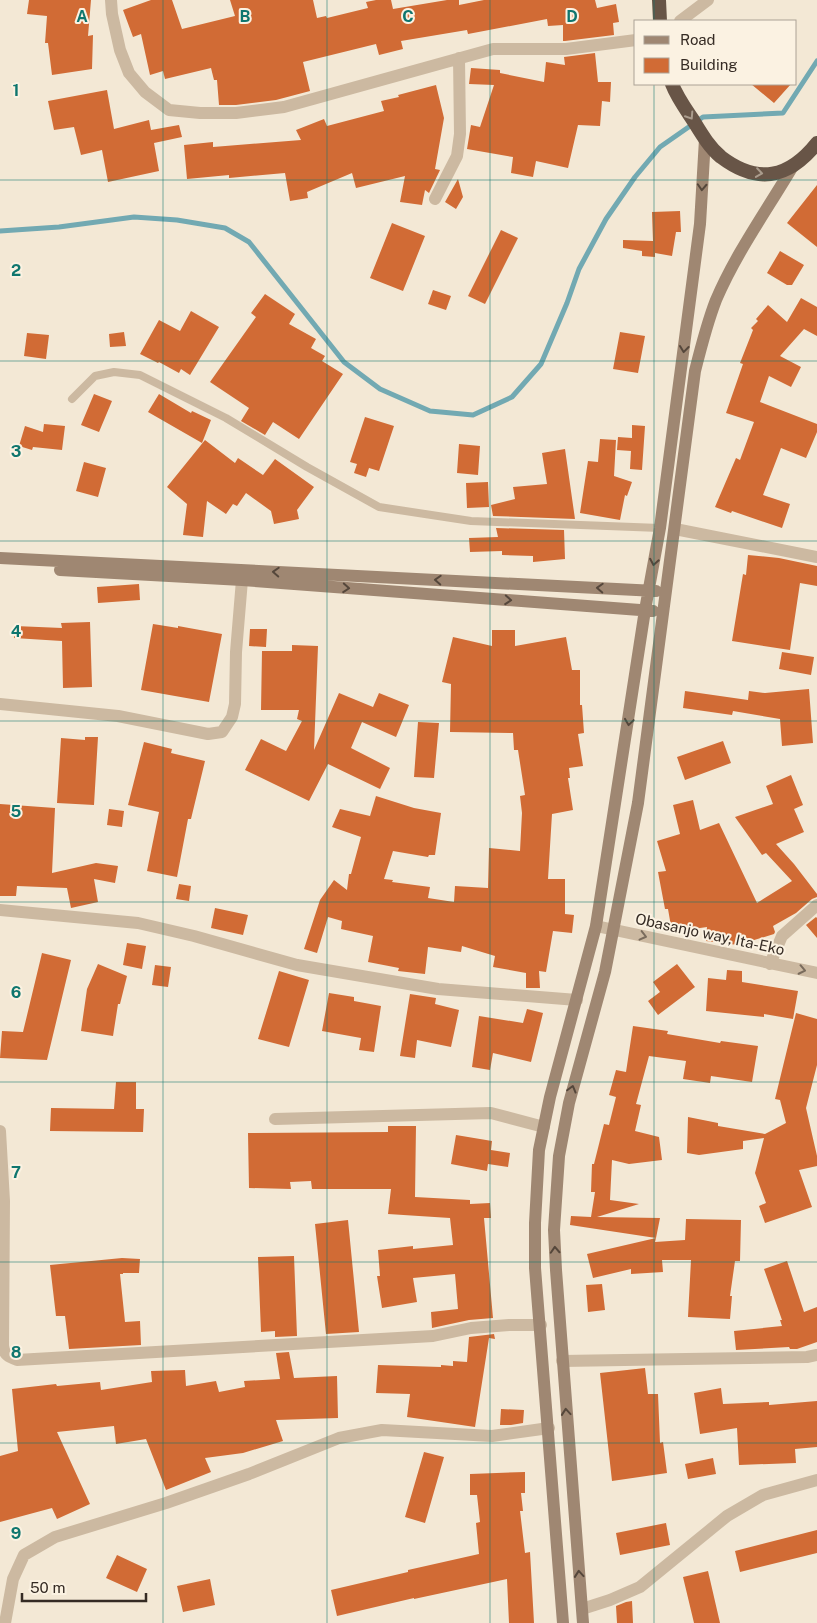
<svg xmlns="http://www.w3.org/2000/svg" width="817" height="1623" viewBox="0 0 817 1623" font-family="'Public Sans',sans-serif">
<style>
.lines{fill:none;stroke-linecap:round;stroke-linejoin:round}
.stream{stroke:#72a9b2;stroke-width:5}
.building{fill:#d16b35}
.service{stroke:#ccb9a1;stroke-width:8}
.minor{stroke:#ccb9a1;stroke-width:12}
.secondary{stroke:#9f8772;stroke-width:12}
.trunk{stroke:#685547;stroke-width:14}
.oneway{stroke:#aa9c8d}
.oneway2{stroke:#55473b}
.oneway3{stroke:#796b5c}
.grid{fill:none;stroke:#0f766e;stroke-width:1;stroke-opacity:0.55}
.labels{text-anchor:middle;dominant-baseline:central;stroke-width:4;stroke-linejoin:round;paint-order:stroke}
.street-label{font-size:15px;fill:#352b24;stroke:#fbf2e2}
.grid-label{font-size:16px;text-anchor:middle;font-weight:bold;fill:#0f766e;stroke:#fbf2e2;stroke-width:4;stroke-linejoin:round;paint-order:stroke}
</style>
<rect width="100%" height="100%" fill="#f3e8d5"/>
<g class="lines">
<path class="stream" d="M0 231 59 227 134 217 177 220 225 228 249 242 344 362 380 389 430 411 473 415 512 397 541 364 567 303 579 269 606 219 635 177 660 147 703 117 783 113 817 61"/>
</g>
<path class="building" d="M29 0H91L88 36 93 35 92 69 52 75 48 43H45L47 16 27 14Z
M151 0H172L182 29 235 16 230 0H313L317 18 326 16 327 18 368 8 366 2 376 0H391L393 9 447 0H459V5L484 0H595L597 8 616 4 619 22 613 23 614 35 565 41H563V25L548 26 547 19 468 34 467 30 401 41 403 49 379 55 376 44 303 62 310 91 276 100 236 105H219L217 80H214L211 68 165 79 163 71 150 75 141 34 133 37 123 10Z
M595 53 598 82H611L610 102 602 101 600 126 578 125 568 168 536 161 533 177 511 173 513 157 467 149 471 125 480 127 494 85 469 84 471 68 500 70V73L544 82 546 62 565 65 564 57Z
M751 84H791L774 103Z
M436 85 444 118 435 169 440 170 429 193 425 190 422 205 400 202 405 176 356 188 352 173 307 192 308 198 290 201 285 173 229 178V175L187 179 184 145 213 142V147L301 140 296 130 324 119 327 126 384 111 381 101 399 97 398 95Z
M107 90 114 129 149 120 151 130 179 125 182 137 154 143 159 171 108 182 102 150 81 155 74 127 54 130 48 101Z
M458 179 463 197 456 209 445 202Z
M817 185V247L787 223Z
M680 211 681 232H676L672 256 655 253V257L642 256V251L623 248V240L653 241 652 212Z
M392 223 425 236 403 291 370 278Z
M501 230 518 238 485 304 468 296Z
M780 251 804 265 792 285H787L767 273Z
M433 290 451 296 446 310 428 304Z
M265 294 295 314 289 324 316 339 311 348 325 356 322 361 343 374 299 439 273 422 265 435 241 421 249 408 210 382 256 317 251 313Z
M801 298 817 307V336L804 329 780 356 801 367 791 387 769 376 760 402 817 424V432L806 458 781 448 763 495 790 504 782 528 732 511 731 513 715 507 736 458 740 460 754 422 726 413 743 364 740 363 753 330 751 328 758 321 756 319 768 305 787 322Z
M191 311 219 327 190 375 181 369 179 373 159 362 158 363 140 354 159 320 180 331Z
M124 332 126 346 110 347 109 334Z
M620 332 645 336 638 373 613 369Z
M27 333 49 335 46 359 24 356Z
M94 394 112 401 99 432 81 425Z
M159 394 191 413 192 411 211 420 202 443 148 412Z
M365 417 394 426 379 471 369 468 366 477 354 473 357 464 350 462Z
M44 424 65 426 62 450 33 447 32 450 19 446 25 426 43 432Z
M632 425 645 426 642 470 630 469 631 451 617 450 618 437 632 438Z
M600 439 616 440 614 476 632 482 627 496 625 495 620 520 580 513 588 461 598 462Z
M205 440 235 463 238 458 263 475 275 459 314 487 297 510 299 519 274 524 271 511 246 493 237 506 233 504 226 514 207 501 203 537 183 535 187 504 167 487Z
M459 444 480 446 478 475 457 473Z
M565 449 575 519 493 516 491 505 515 499 513 487 547 484 542 453Z
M84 462 106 468 98 497 76 491Z
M488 482 489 507 467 508 466 483Z
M496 528 564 530 565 559 533 562V556L502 555V551L470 552 469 538 498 537Z
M748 555 779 558 817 566V586L800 583 790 650 732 641 743 574 746 575Z
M139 584 140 600 98 603 97 587Z
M90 622 92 687 63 688 62 641 14 638 15 626 62 628 61 623Z
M153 624 178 628V626L222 634 209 702 141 690Z
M250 629H267L266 647 249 646Z
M492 630H515V646L566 637 572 670H580V705H582L584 733 578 734 583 766 569 768 570 778H568L573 810 552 814 548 879H565V914L574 915 572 933 553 931 546 972 539 971 540 988H526V973L493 967 495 956 462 946 461 952 428 947 425 974 398 971 399 968 368 962 373 936 341 929 342 921 328 917 317 953 304 949 320 900 334 880 347 890 349 874H351L361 837 332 827 340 809 370 816 376 796 414 808 441 813 435 855H429L428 857 393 851 384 879 393 880 392 882 430 887 428 898 454 902 455 886 488 888 489 848 520 851 522 813 520 796 525 795 518 750H514L513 733 450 732 451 684 442 682 453 637 492 646Z
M292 645 318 646 314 750 339 693 373 707 379 693 409 705 396 737 362 722 351 748 390 768 380 789 328 764 309 801 245 770 261 739 286 751 302 721 297 719 299 710H261L262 651H292Z
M782 652 814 657 811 675 779 669Z
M809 689 813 743 782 746 780 719 733 711 732 715 683 708 685 691 748 700 749 691 765 693Z
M418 722 439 723 434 778 414 777Z
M85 737H98L94 805 57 803 61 738 85 740Z
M723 741 731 763 685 780 677 757Z
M144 742 172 749 171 753 205 761 191 819H188L177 877 147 871 159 812 128 805Z
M791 775 803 805 794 809 804 832 776 844 794 864 817 894V897L812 899 796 913 773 926 775 932 774 934 738 945 706 941 707 927 672 932 668 909H665L658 872 666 871 657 841 680 834 673 805 693 800 700 830 719 823 757 903 792 881 766 853 762 855 735 817 773 804 766 786Z
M0 804 55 808 52 873 96 863 118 866 115 883 94 879 98 902 71 908 67 888 17 886 16 896H0Z
M109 809 124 811 122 827 107 825Z
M179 884 191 886 189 901 176 899Z
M215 908 248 915 243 935 211 928Z
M816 917 817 918V938L806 925Z
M127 943 146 946 142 969 123 965Z
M42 953 71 960 47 1060 0 1058 2 1031 23 1032Z
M98 964 127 976 120 1004H118L113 1036 81 1031 87 989Z
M677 964 695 987 658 1015 648 1001 660 992 653 982Z
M155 965 171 967 168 987 152 985Z
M727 970 742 971V982L798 991 793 1019 764 1014V1017L706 1011 708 978 726 980Z
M279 971 309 980 289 1047 258 1039Z
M329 993 354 997V1001L381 1006 374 1052 359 1050 361 1038 322 1031Z
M410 994 436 998 435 1004 459 1010 451 1047 417 1040 415 1058 400 1056Z
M527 1009 543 1013 531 1062 493 1053 490 1070 472 1067 479 1016 523 1023Z
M796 1013 817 1019V1065L806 1108 817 1156V1166L799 1170 812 1207 765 1223 759 1206 766 1203 755 1173 764 1138 743 1141V1149L699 1155 687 1153 688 1117 718 1123V1126L765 1134 786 1123 780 1100 775 1099Z
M633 1026 668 1031 667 1034 720 1043 721 1041 758 1046 752 1082 711 1076 710 1083 683 1079 686 1061 649 1056 636 1104 641 1105 635 1131 659 1137 662 1160 629 1164 612 1160 610 1200 639 1204 597 1217 660 1218 656 1238 570 1225 571 1216 591 1217 595 1192H591L592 1164H594L604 1124 609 1125 616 1097 609 1095 616 1070 626 1072Z
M116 1082H136V1109H144L143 1132 50 1131 51 1108 114 1109Z
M388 1126H416L415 1197 470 1200V1204L490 1203 491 1218H484L493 1318 469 1320 432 1328 431 1312 458 1309 455 1274 413 1278 417 1302 382 1308 377 1276H380L378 1250 413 1246V1249L453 1245 450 1218 388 1214 391 1189H312L311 1181 290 1182 291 1189 249 1188 248 1133 388 1132Z
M456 1135 492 1141 491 1150 510 1153 508 1167 488 1164 487 1171 451 1164Z
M686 1219 741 1220 740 1261H735L730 1296H732L730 1319 688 1317 691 1260H662L663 1272 631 1274V1269L593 1278 587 1254 656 1238 655 1242 685 1240Z
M348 1220 359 1332 326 1334 315 1224Z
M294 1256 297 1336 275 1337V1331L261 1332 258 1257Z
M122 1258 140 1259 139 1273H123V1274H120L125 1322 140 1321 141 1345 69 1349 65 1316H56L50 1265Z
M787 1261 804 1312 817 1307V1342L797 1349H790L789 1347 736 1350 734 1331 782 1326 780 1320H782L764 1269Z
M602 1284 605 1310 588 1312 586 1285Z
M494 1334 495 1339 489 1338 475 1427 407 1417 410 1394 376 1393 378 1365 441 1367V1365L453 1366V1361L467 1362 469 1337Z
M289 1352 294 1378 337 1376 338 1418 276 1420 283 1441 243 1453 205 1458 211 1472 166 1490 146 1439 116 1444 114 1426 57 1432 90 1504 57 1519 52 1508 0 1522V1456L18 1451 12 1389 56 1384 57 1386 100 1382 101 1390 152 1382 151 1371 185 1370 186 1386 216 1381 219 1392 245 1387 244 1381 280 1379 276 1353Z
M645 1368 648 1394H658L660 1443 663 1442 667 1473 612 1481 600 1373Z
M721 1388 723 1404 769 1402V1405L817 1401V1447L795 1449 796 1463 739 1465 737 1428 700 1434 694 1393Z
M501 1409 524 1410 523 1423 511 1425H500Z
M424 1452 444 1457 425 1523 405 1517Z
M713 1458 716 1474 688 1479 685 1464Z
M525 1472V1493H521L523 1511H520L525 1553 530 1552 534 1623H509L507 1579 414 1599V1598L337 1616 331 1590 408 1572V1570L479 1554 476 1523 480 1522 477 1495H470V1474Z
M666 1523 670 1545 620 1555 616 1533Z
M817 1530V1553L740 1572 735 1551Z
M117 1555 147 1569 137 1592 106 1578Z
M708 1571 720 1623H694L683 1577Z
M210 1579 215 1605 183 1612 177 1586Z
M632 1601 633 1623H617L616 1606 626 1602Z"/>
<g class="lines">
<path class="service" d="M72 399 95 376 114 372 140 375 226 418 307 467 379 507 471 521 660 528"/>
<path class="minor" d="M111 0 112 14 120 50 129 73 145 92 169 110 200 113H236L284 107 493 49H566L636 40
M680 21 708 0
M435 199 457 156 460 134 459 58
M675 529 817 557
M0 704 118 716 208 734 222 732 232 717 235 704 236 652 242 580
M0 910 138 923 194 936 297 965 438 989 577 1000
M596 926 817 973
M770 964 782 936 817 905
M275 1119 491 1113 544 1127
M0 1131 4 1201 3 1346C4 1355 9 1357 17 1360L433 1336 471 1328 509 1325H541
M562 1361 807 1357 817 1355
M582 1609 610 1600 640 1587 727 1516 763 1495 817 1480
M5 1623 13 1579 24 1555 55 1537 166 1503 249 1474 339 1438 382 1430 492 1436 549 1428"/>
<path class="secondary" d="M0 558 656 591
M60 570 242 580 653 611
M563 1623 535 1268V1223L539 1150 550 1097 596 926 645 610 660 528 700 224 705 139
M583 1623 556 1270 554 1230 559 1156 569 1103 605 972 638 803 695 371C701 347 707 323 716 300 736 253 767 210 793 166"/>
<path class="trunk" d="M659 0 660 21
M672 84C677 97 685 108 693 120 701 133 709 147 721 157 758 185 789 178 817 143"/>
</g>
<defs><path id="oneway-chevron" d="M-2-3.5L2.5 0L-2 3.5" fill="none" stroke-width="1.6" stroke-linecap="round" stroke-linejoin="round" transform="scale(1.25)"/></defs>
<g class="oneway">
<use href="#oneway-chevron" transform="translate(690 116) rotate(57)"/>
<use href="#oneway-chevron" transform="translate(759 173) rotate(8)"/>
</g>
<g class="oneway2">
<use href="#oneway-chevron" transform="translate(702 187) rotate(93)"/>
<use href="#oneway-chevron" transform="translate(684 349) rotate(97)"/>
<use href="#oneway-chevron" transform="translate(654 562) rotate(100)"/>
<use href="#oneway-chevron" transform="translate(276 572) rotate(-177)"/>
<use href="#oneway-chevron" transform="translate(438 580) rotate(-177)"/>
<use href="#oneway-chevron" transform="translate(346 588) rotate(4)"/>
<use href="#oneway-chevron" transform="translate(600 588) rotate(-177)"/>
<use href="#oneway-chevron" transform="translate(508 600) rotate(4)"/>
<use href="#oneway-chevron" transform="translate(629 722) rotate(98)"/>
<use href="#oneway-chevron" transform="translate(572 1089) rotate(-75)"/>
<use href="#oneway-chevron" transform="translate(555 1250) rotate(-93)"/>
<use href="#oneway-chevron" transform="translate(566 1412) rotate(-95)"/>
<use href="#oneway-chevron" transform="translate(579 1574) rotate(-95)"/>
</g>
<g class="oneway3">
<use href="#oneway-chevron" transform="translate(643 936) rotate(14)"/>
<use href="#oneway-chevron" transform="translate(802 970) rotate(12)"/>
</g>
<path class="grid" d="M163 0V1623M327 0V1623M490 0V1623M654 0V21M654 84V1623M0 180H817M0 361H817M0 541H817M0 721H817M0 902H817M0 1082H817M0 1262H817M0 1443H817"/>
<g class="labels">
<g class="street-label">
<text transform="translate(710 934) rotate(12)">Obasanjo way, Ita-Eko</text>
</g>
</g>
<g class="grid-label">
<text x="82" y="22">A</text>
<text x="245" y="22">B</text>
<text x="408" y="22">C</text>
<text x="572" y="22">D</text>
<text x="16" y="96">1</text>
<text x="16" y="276">2</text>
<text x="16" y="457">3</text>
<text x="16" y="637">4</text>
<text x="16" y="817">5</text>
<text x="16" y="998">6</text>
<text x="16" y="1178">7</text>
<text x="16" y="1358">8</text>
<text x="16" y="1539">9</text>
</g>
<rect x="634" y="20" width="162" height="65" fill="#fbf2e2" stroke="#aca296"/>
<rect x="644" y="36" width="25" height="8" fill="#9f8772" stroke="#aca296"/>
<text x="680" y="45" font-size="15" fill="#352b24">Road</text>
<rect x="644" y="58" width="25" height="15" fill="#d16b35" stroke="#aca296"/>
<text x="680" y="70" font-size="15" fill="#352b24">Building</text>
<path d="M22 1593v8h124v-8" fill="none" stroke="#352b24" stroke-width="2.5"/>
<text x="30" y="1593" font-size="15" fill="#352b24" stroke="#fbf2e2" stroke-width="4" paint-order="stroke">50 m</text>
</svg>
